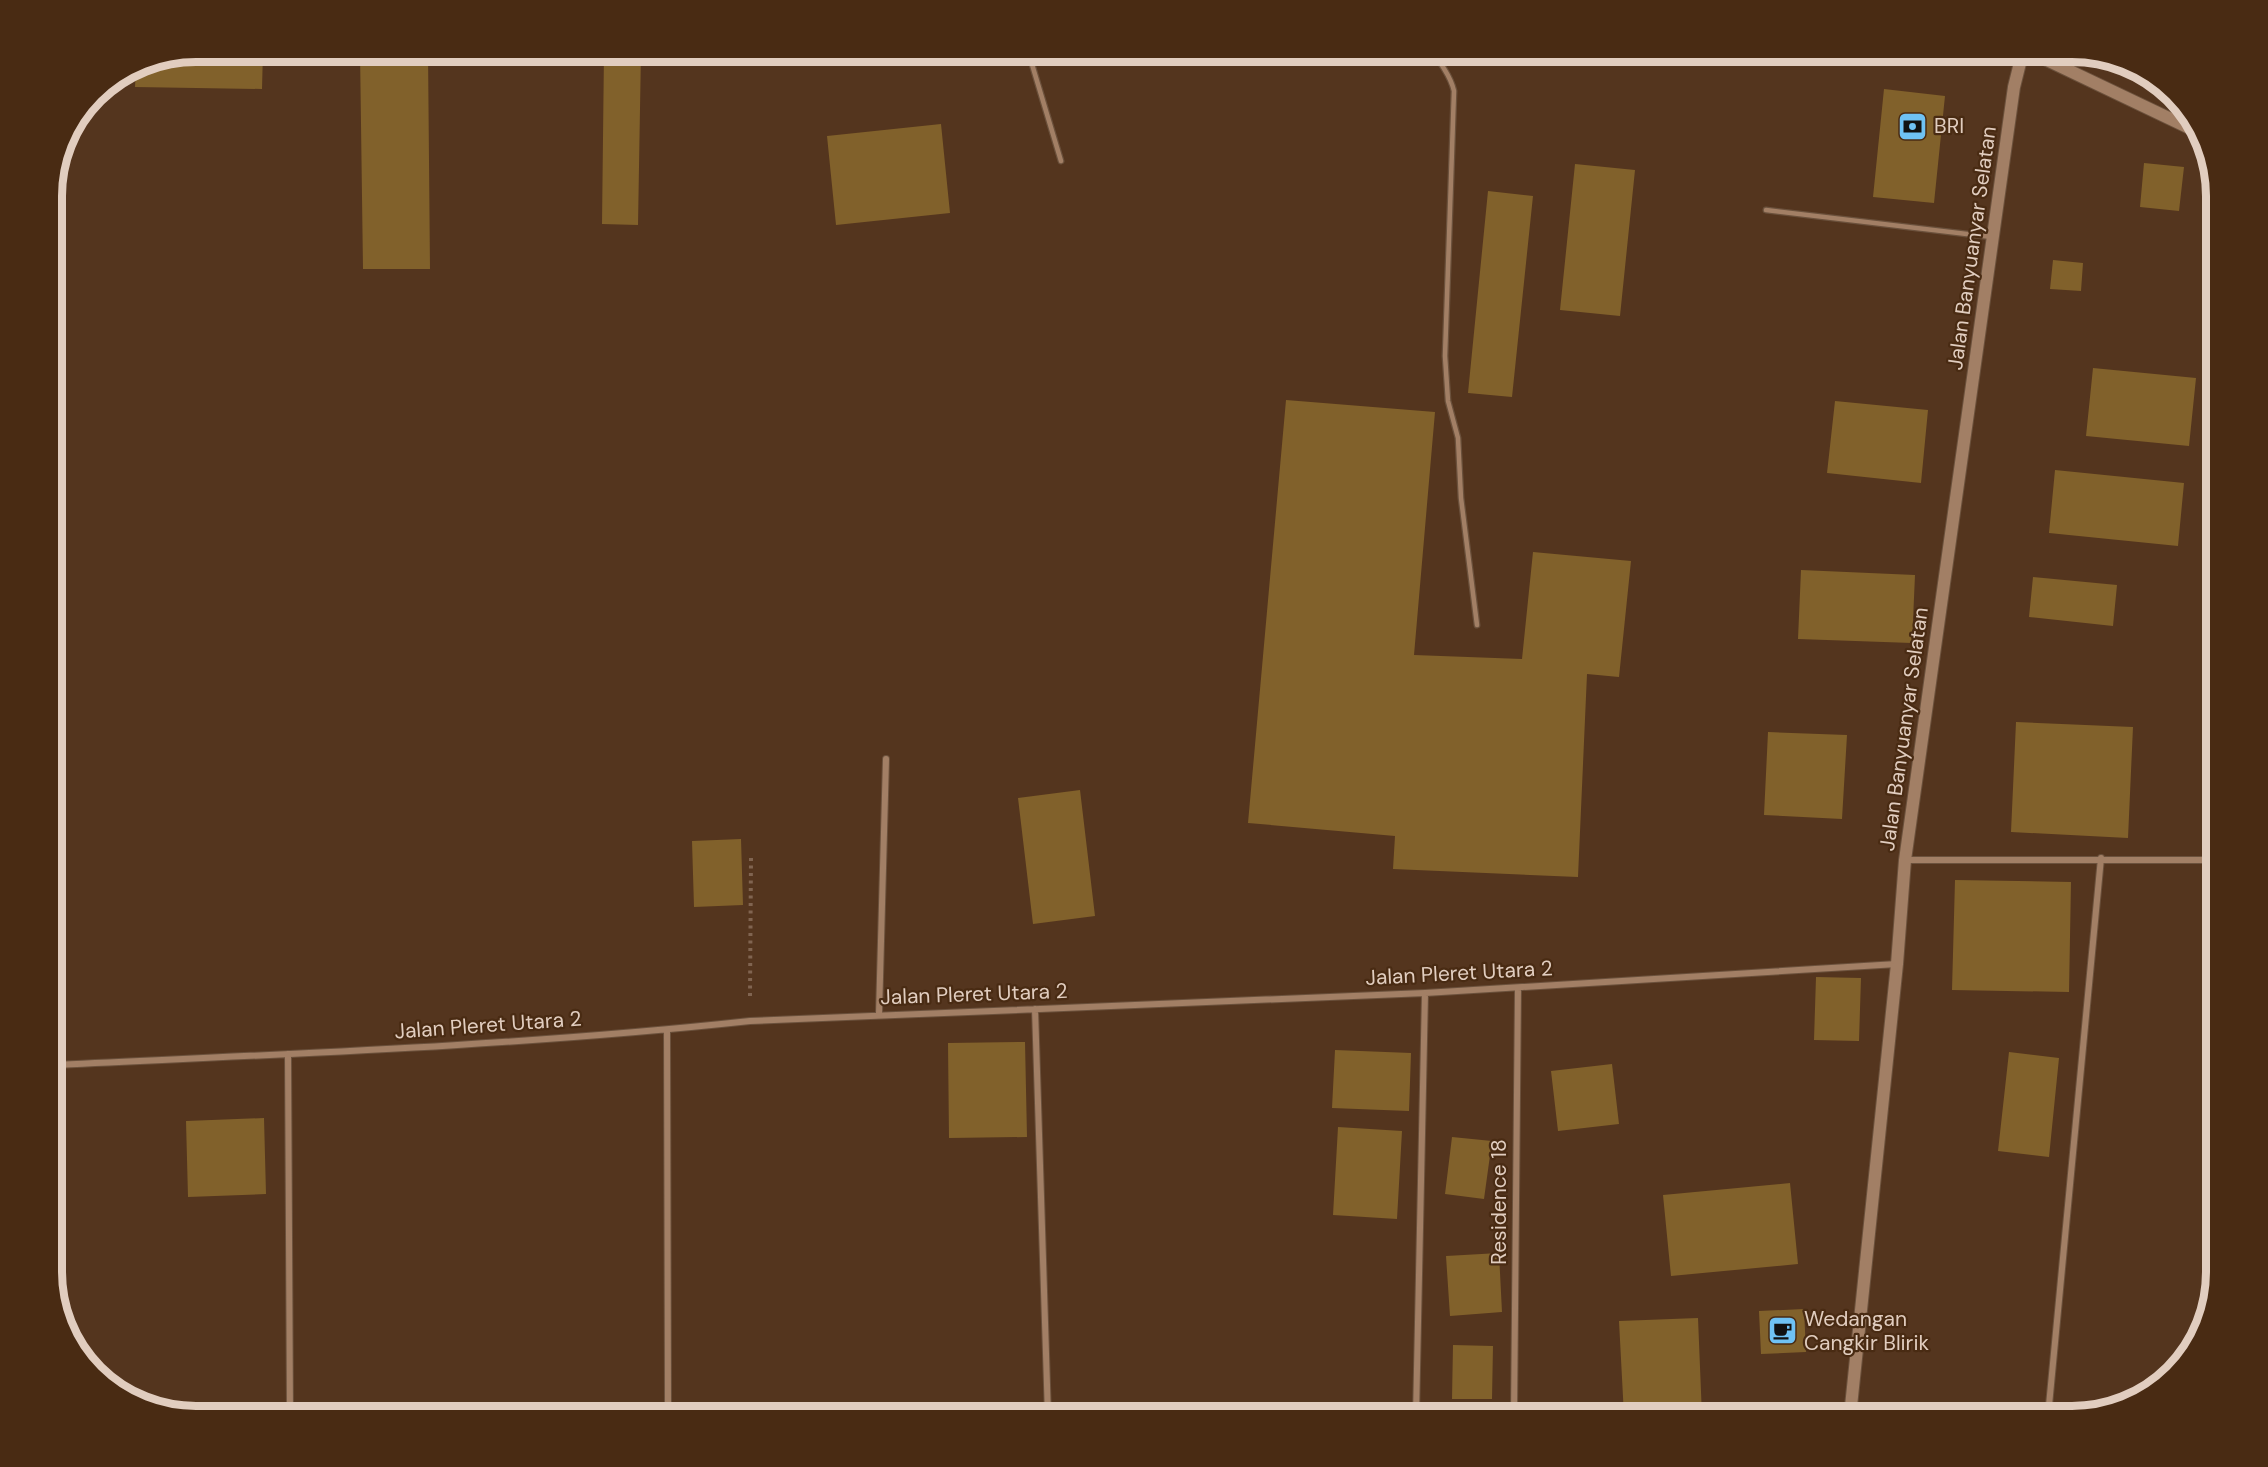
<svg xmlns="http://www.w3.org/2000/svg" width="2268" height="1467" viewBox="0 0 2268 1467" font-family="'DM Sans',sans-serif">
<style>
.building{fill:#81612b}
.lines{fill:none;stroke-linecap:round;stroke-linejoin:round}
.lane-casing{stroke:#6b513c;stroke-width:7}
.street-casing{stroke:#6b513c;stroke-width:8}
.secondary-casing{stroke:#6b513c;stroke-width:14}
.path{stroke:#806450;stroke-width:4;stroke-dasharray:3 4.5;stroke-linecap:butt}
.lane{stroke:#a27f65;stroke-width:4.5}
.street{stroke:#a27f65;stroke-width:6}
.secondary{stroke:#a27f65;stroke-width:12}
.labels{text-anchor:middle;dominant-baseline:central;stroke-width:4.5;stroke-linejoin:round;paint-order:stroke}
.poi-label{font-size:21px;fill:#e1cdbf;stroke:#492b13;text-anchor:start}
.street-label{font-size:21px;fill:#e1cdbf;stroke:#492b13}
.rim{fill:none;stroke:#e1cdbf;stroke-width:8}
</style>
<rect width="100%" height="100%" fill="#54351e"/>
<path class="building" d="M196 51H263L262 89 135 87 136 65 141 62Z
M360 51H428L430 269H363Z
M604 51H641L638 225 602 224Z
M1884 89 1945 96 1934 203 1873 197Z
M941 124 950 213 836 225 827 136Z
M2144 163 2184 167 2179 211 2140 207Z
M1575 164 1635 170 1620 316 1560 310Z
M1488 191 1533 196 1512 397 1468 393Z
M2053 260 2083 263 2081 291 2050 289Z
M2093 368 2196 378 2189 446 2086 436Z
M1286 400 1435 412 1414 655 1522 659 1533 552 1631 561 1619 677 1587 674 1578 877 1393 869 1395 836 1248 823Z
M1835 401 1928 410 1921 483 1827 473Z
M2055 470 2184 483 2178 546 2049 533Z
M1801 570 1915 575 1912 643 1798 639Z
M2033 577 2117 585 2113 626 2029 617Z
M2210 713 2217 714V767L2205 766Z
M2016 722 2133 727 2128 838 2011 832Z
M1768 732 1847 735 1842 819 1764 815Z
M1080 790 1095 916 1033 924 1018 798Z
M741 839 743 905 694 907 692 841Z
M1955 880 2071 882 2069 992 1952 990Z
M1816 977 1861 978 1859 1041 1814 1040Z
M1025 1042 1027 1137 949 1138 948 1043Z
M1335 1050 1411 1053 1409 1111 1332 1108Z
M2009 1052 2059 1058 2049 1157 1998 1151Z
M1612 1064 1619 1124 1558 1131 1551 1071Z
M264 1118 266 1194 188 1197 186 1121Z
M1338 1127 1402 1131 1397 1219 1333 1215Z
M1452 1137 1492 1141 1484 1199 1445 1194Z
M1790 1183 1798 1264 1671 1276 1663 1195Z
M1499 1253 1502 1312 1450 1316 1446 1256Z
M1804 1309 1806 1352 1761 1354 1759 1311Z
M1698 1318 1702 1416H1624L1619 1321Z
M1453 1345 1493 1346 1492 1399H1452Z"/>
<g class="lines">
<defs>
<path id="lane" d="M1028 51 1061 161
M1435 51C1441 68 1450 73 1454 91L1445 356 1448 401 1458 438 1461 498 1477 625
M1766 210 1992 237"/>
<path id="street" d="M2177 121V102
M1905 860H2217
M1035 1009 1048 1416
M879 1014 886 759
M667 1030 668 1416
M288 1054 290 1416
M51 1065C284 1054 518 1046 750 1021L1425 993 1897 964
M1416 1416 1425 993
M1514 1416 1518 988
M2048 1416 2101 858"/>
<path id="secondary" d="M2028 51 2200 133
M1850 1416 1897 964 1905 860 2014 87 2023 51"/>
</defs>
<use href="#lane" class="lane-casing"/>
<use href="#street" class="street-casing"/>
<use href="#secondary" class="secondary-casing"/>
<path class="path" d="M750 996 751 858"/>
<use href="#lane" class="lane"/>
<use href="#street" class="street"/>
<use href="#secondary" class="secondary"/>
</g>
<defs>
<symbol id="bank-square" viewBox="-11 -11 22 22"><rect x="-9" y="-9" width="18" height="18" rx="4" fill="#6fc2f4" stroke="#492b13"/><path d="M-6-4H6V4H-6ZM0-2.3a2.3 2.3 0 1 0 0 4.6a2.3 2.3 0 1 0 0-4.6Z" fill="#111"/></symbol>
<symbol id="cafe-square" viewBox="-11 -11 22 22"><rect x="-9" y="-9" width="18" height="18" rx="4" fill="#6fc2f4" stroke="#492b13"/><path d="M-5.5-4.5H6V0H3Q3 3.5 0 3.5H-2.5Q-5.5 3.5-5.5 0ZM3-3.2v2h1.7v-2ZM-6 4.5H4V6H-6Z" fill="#111"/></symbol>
</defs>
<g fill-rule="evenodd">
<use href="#bank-square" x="1896" y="110" width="33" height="33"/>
<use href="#cafe-square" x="1766" y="1314" width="33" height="33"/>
</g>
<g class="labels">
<g class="poi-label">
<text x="1934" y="126">BRI</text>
<text x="1804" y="1319">Wedangan<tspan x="1804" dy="24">Cangkir Blirik</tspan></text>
</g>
<g class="street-label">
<text transform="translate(1972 248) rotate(-82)">Jalan Banyuanyar Selatan</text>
<text transform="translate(1904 729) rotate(-82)">Jalan Banyuanyar Selatan</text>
<text transform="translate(1459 973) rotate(-3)">Jalan Pleret Utara 2</text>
<text transform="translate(974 994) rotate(-2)">Jalan Pleret Utara 2</text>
<text transform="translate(488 1025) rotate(-4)">Jalan Pleret Utara 2</text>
<text transform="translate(1499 1202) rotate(-90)">Residence 18</text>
</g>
</g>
<path d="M0 0H2268V1467H0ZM196 62H2072A134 134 0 0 1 2206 196V1272A134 134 0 0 1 2072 1406H196A134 134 0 0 1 62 1272V196A134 134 0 0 1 196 62Z" fill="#492b13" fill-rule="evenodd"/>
<path class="rim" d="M196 62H2072A134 134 0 0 1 2206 196V1272A134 134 0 0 1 2072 1406H196A134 134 0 0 1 62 1272V196A134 134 0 0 1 196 62Z"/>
</svg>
